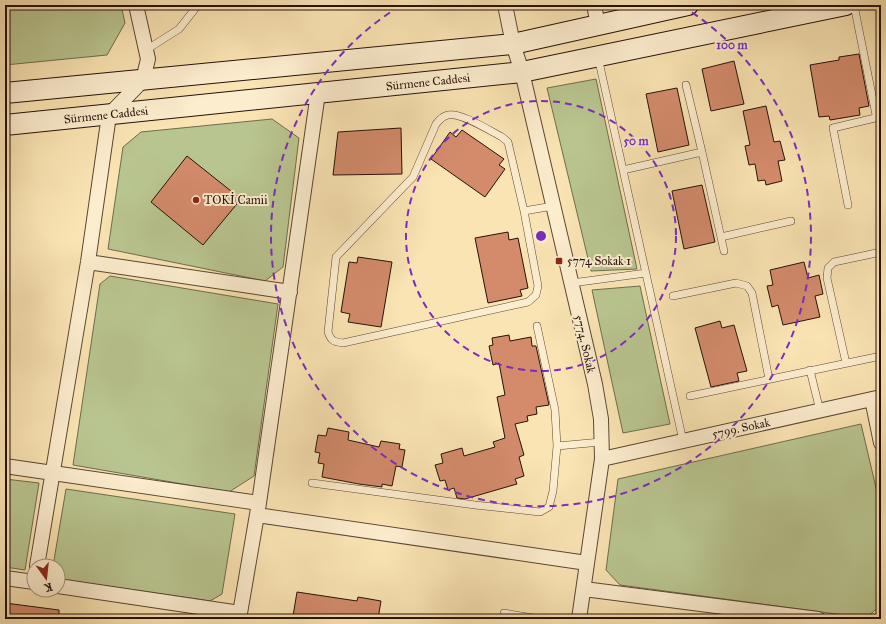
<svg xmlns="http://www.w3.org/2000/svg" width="886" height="624" viewBox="0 0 886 624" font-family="'IM FELL Great Primer',serif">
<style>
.green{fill:#b9c590;stroke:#706b4d}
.building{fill:#d38b6c;stroke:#26110a}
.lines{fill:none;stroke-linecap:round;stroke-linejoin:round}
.lane-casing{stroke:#5b4634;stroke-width:8}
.street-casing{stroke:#5b4634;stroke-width:16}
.secondary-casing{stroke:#26110a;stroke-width:22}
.lane{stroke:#fcedce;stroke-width:7}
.street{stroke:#fcedce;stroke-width:14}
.secondary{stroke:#fcedce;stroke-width:20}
.ring{fill:none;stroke:#7b2cbf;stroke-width:2;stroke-dasharray:7 5}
.poi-dot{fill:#8f2418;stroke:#fcedce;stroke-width:1.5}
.labels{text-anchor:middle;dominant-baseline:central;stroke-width:4;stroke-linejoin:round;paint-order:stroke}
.street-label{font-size:12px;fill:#26110a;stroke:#fcedce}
.poi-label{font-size:12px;fill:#26110a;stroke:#fcedce;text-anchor:start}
.centre{fill:#7b2cbf;stroke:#fcedce;stroke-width:2}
.ring-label{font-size:12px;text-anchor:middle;font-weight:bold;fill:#7b2cbf;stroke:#fcedce;stroke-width:4;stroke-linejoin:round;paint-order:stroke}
</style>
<rect width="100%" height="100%" fill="#fae4b3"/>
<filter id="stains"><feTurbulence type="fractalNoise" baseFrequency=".005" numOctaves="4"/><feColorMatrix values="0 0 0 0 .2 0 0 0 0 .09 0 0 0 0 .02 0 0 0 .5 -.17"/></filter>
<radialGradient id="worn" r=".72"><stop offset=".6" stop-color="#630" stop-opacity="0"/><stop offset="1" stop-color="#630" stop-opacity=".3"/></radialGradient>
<path class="green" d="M5 5H121L125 23 107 55 5 65Z
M596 79 637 269 591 271 547 88Z
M272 119 299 138 283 267 265 281 108 249 123 147 141 132Z
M110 276 278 304 254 476 229 492 73 465 100 284Z
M640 286 670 424 623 433 592 290Z
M861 424 881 509V605L866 618 620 585 606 570 618 479Z
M5 479 39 483 25 570 5 567Z
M66 489 235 514 222 594 210 601 58 579V566H53Z"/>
<path class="building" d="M859 54 869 106 859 108 860 115 830 120 829 116 819 117 810 65 839 60V57Z
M734 61 744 104 711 111 702 69Z
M677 88 689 145 658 152 646 94Z
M766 106 774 142 780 141 785 160 778 161 782 181 766 185 765 180 758 181 755 164 749 165 745 146 750 145 743 111Z
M401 128 402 174 333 175 338 132Z
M462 130 504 159 499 165 505 169 485 197 431 159 450 132 456 137Z
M187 156 241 199 203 245 151 202Z
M702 185 715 242 684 249 672 191Z
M508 232 509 240 518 238 528 288 520 290 522 296 488 303 475 238Z
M358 257 392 262 381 327 348 322 350 314 341 312 349 262 357 263Z
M804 262 808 278 819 275 823 294 815 296 820 317 783 325 778 305 772 307 767 286 773 285 770 270Z
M720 321 722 328 734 325 747 371 737 373 739 381 711 387 695 328Z
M509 335 510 341 531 337 532 346H536L549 405 536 407 537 414 527 416 528 421 515 424 524 455 519 457 524 476 515 479 517 484 465 499 457 498 454 488 448 490 445 480 440 481 435 465 443 463 441 454 462 448 464 456 495 447 493 442 505 438 497 397 505 395 499 363 493 365 489 346 493 345 492 338Z
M328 428 349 432 348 440 379 447 381 441 400 444 399 449 405 450 402 467 396 466 392 486 382 484V487L359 484 322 477 324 464 318 463 320 453 315 452 318 435 326 436Z
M297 592 357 601 358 597 381 601 378 619H297V617L293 616Z
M5 603 59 610V619H5Z"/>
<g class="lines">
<defs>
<path id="lane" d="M146 50 179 29 198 5
M598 57 683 441
M686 85 702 152
M623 170 702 152 724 251
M848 205 833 128 875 118 876 115 854 5
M524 211 508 142 502 137C490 131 461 112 448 115 443 116 439 120 436 124L413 177 336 257 328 332C331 341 334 342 343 343L528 302 536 295 538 286 524 211 553 206
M721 237 791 221
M572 283 646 273
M673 296 736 283 747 286 752 293 769 379
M537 326 555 410 557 446
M846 363 827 278 828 268 834 262 881 252
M810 370 820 411
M690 396 881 356
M312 483 475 505 540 512 549 507 553 491 557 446 601 442
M504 613 539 619"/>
<path id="street" d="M505 5 513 44 522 72 595 384 601 419 602 459 579 619
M594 5 598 25
M88 262 290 292
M872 399 881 443
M602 459 881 397
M5 466 259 503
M257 515 587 563
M37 566 88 262 109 115 143 80 148 59 136 5
M5 578 34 582
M58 586 240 613
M584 589 818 619
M239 619 259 503 318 93"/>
<path id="secondary" d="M5 93 513 44 688 5
M5 125 522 72 846 5"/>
</defs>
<use href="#lane" class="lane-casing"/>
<use href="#street" class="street-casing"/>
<use href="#secondary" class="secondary-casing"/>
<use href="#lane" class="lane"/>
<use href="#street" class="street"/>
<use href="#secondary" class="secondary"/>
</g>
<g class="ring">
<circle cx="541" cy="236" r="135"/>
<path d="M682 6A270 270 0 1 1 400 6"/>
</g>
<g class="poi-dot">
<circle cx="196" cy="200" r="4"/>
<rect x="555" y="257" width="8" height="8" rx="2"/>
</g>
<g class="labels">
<g class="street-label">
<text transform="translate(428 82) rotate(-6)">Sürmene Caddesi</text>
<text transform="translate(106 115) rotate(-6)">Sürmene Caddesi</text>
<text transform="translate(585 344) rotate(77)">5774. Sokak</text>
<text transform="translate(741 428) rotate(-12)">5799. Sokak</text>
</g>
<g class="poi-label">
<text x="204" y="200">TOKİ Camii</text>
<text x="567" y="261">5774 Sokak 1</text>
</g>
</g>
<circle cx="541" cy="236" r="6" class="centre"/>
<g class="ring-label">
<text x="732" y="49">100 m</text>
<text x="636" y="145">50 m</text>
</g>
<rect width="886" height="624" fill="none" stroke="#fae4b3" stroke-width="20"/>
<rect x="6" y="6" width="874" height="612" fill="none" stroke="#26110a" stroke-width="2"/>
<rect x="10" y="10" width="866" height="604" fill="none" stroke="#26110a"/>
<g transform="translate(46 578) rotate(165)"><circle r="19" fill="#fcedce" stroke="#a69580"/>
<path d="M0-3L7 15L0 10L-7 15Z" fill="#8f2418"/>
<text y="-6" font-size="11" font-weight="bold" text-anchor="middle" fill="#26110a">K</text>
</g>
<rect width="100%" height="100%" filter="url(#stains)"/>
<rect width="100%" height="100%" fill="url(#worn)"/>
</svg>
